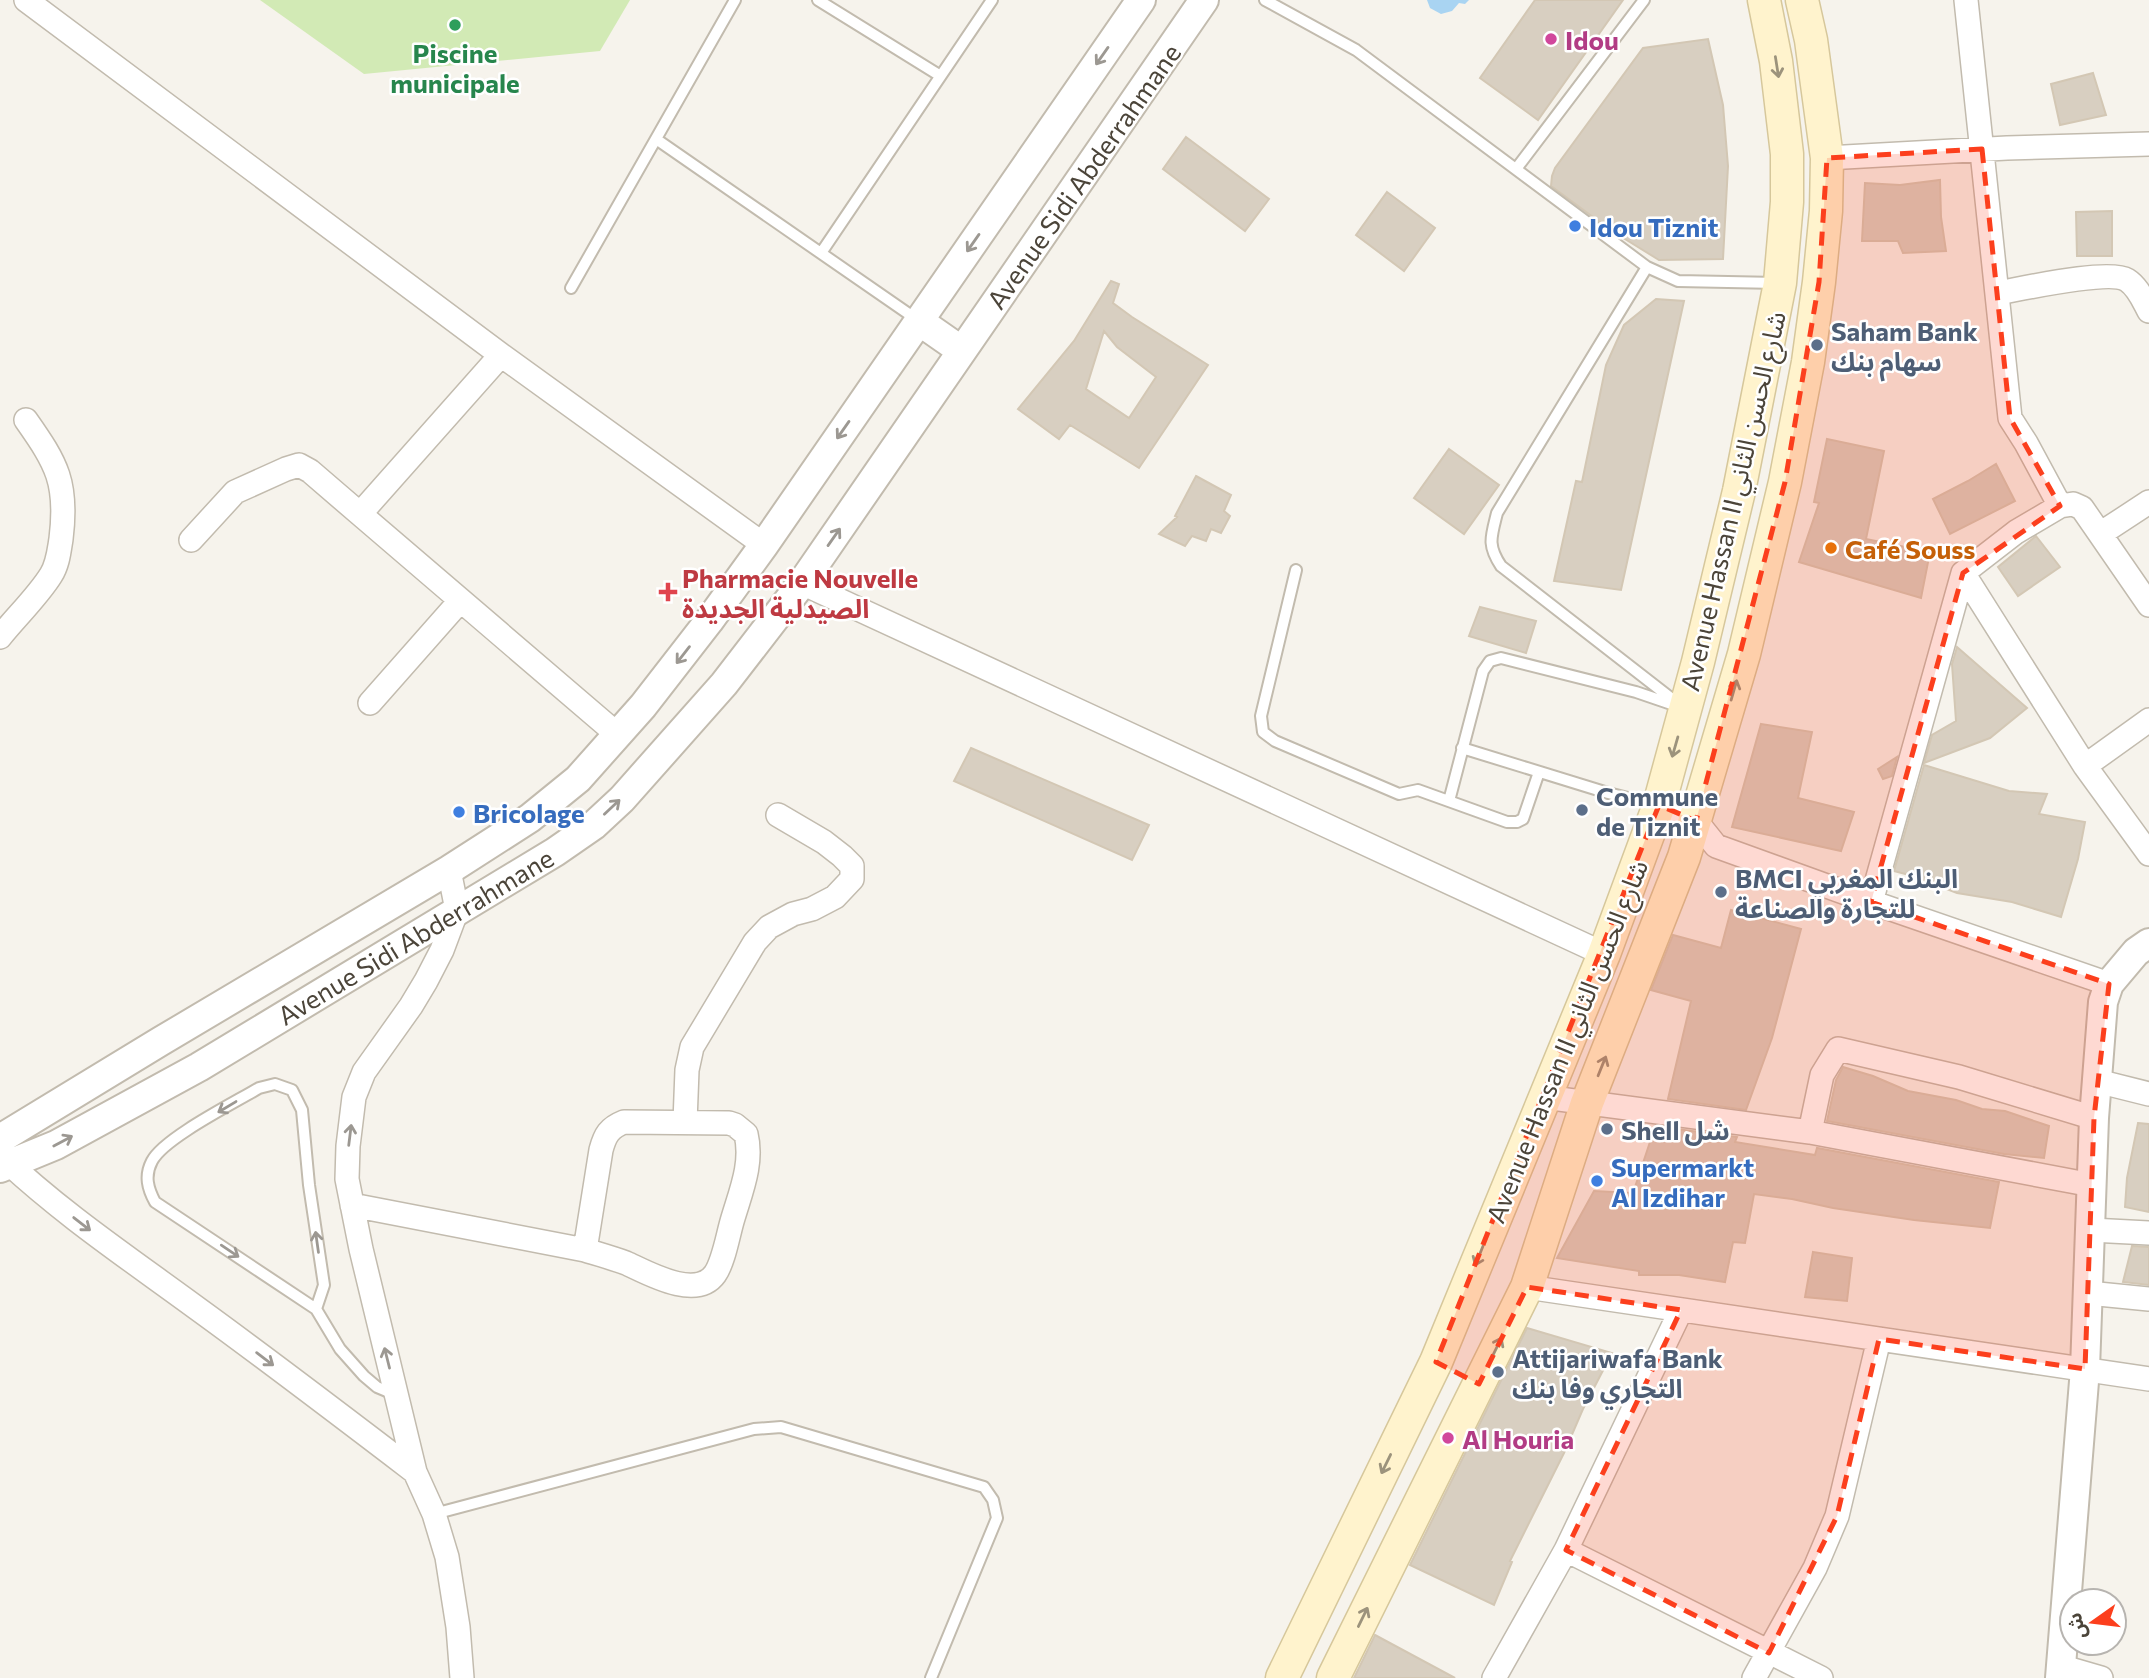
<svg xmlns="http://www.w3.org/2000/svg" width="2149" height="1678" viewBox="0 0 2149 1678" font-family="Commissioner,'Noto Sans Arabic',sans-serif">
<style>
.green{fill:#d2eab5}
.water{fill:#a9d4f2}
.building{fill:#d8cfc1;stroke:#d3c7b4;stroke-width:2;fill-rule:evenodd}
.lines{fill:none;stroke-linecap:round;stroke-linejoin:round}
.service-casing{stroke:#c2bbae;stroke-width:14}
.minor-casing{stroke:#c2bbae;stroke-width:26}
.tertiary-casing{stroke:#c2bbae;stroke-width:32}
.secondary-casing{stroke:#d6c79b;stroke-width:35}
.service{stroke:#fff;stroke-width:10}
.minor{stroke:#fff;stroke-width:23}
.tertiary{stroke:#fff;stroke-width:28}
.secondary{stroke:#fff3cd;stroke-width:32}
.oneway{stroke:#9c9892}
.oneway2{stroke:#9c937c}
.marked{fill:#fc3f1d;fill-opacity:0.2;stroke:#fc3f1d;stroke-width:5;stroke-dasharray:14 9;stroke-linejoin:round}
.leisure-dot{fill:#2e9e5b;stroke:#fff;stroke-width:2.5}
.hotel-dot{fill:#d1479c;stroke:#fff;stroke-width:2.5}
.shop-dot{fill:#3f7fe0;stroke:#fff;stroke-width:2.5}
.service-dot{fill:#5c6f8a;stroke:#fff;stroke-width:2.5}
.food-dot{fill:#e8710a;stroke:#fff;stroke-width:2.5}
.health-dot{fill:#e0444e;stroke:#fff;stroke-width:2.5}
.labels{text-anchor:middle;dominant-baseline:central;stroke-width:5;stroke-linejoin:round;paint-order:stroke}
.hotel-label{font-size:26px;font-weight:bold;fill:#b23c85;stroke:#fff;text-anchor:start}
.leisure-label{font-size:26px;font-weight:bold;fill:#27864d;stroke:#fff}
.street-label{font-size:26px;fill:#4b4439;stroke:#fff}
.shop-label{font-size:26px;font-weight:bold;fill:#366cbe;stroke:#fff;text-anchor:start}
.service-label{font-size:26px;font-weight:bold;fill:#4e5e75;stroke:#fff;text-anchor:start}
.food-label{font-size:26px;font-weight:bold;fill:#c56008;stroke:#fff;text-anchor:start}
.health-label{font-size:26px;font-weight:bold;fill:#be3a42;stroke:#fff;text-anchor:start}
</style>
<rect width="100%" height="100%" fill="#f6f3ec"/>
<path class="green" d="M260 0H630L600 51 364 74Z"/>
<path class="water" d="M1427 0H1469L1465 4 1459 3 1452 11 1441 14 1430 8Z"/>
<path class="building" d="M1535 0H1623L1538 120 1480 78Z
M1708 39 1723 105 1728 166 1723 259 1659 260 1612 231 1551 186 1552 176 1555 168 1643 48Z
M2093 73 2106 115 2060 125 2051 84Z
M1186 137 1269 199 1245 231 1163 169Z
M1940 180 1941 217 1946 251 1903 253 1898 241H1862L1865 183 1900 185Z
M1387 192 1435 228 1404 271 1356 235Z
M2112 211V256H2077L2076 212Z
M1111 281 1119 284 1113 303 1132 317 1208 365 1139 468 1070 425 1059 439 1018 409 1074 341ZM1104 331 1117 347 1156 377 1129 418 1086 389Z
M1656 299 1684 301 1621 590 1554 581 1576 481 1582 482 1606 365 1624 325Z
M1827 439 1884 451 1866 539 1930 552 1921 598 1799 562 1819 503 1814 502Z
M1449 449 1499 485 1464 534 1414 498Z
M1996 464 2015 501 1950 534 1933 499 1968 481Z
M1196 476 1231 495 1224 511 1230 516 1221 533 1211 529 1206 541 1192 536 1185 546 1159 534 1177 517 1175 516Z
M2036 536 2060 567 2018 596 1998 567Z
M1480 607 1536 621 1526 653 1469 636Z
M1957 647 2027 708 1990 738 1924 763 1932 735 1956 721 1952 664Z
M1761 724 1812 732 1798 798 1854 812 1841 851 1732 827Z
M971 748 1149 825 1132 860 954 781Z
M1897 757 1892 776 1883 779 1878 769Z
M1924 765 2009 791 2047 794 2039 814 2085 822 2078 859 2061 917 2012 902 1957 893 1913 876 1894 871Z
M1731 910 1801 929 1772 1038 1746 1110 1668 1099 1691 1001 1651 990 1673 935 1721 948Z
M1843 1067 1873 1076 1908 1091 1956 1100 1982 1109 2005 1111 2049 1126 2044 1158 2004 1154 1827 1121 1836 1080Z
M2138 1123 2149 1124V1212L2125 1207 2127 1178Z
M1662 1127 1737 1137 1735 1142 1815 1155 1817 1148 1999 1182 1990 1228 1914 1220 1833 1208 1792 1199 1754 1194 1745 1243 1733 1242 1725 1282 1679 1275H1639V1271L1557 1258 1594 1191 1633 1193 1652 1136H1659Z
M2132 1246 2149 1247V1285L2123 1282Z
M1813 1252 1852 1258 1847 1301 1805 1297Z
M1527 1328 1612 1353 1583 1409 1564 1453 1510 1561 1512 1562 1494 1605 1410 1565Z
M1375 1635 1455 1678H1354Z"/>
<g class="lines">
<defs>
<path id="service" d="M818 0 939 75
M1265 0 1356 50 1647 267 1678 281 1778 283
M656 139 919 321
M1516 169 1644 0
M821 253 992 0
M1647 267 1497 513C1491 537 1487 545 1501 566L1681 706
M571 288 735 0
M1296 570 1261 716 1263 732 1275 741 1399 794 1418 790 1507 822H1517L1523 819 1539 772
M1462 748 1608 793 1656 805
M1449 801 1483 671 1490 661 1501 658 1636 692 1677 706
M316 1309 324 1285 309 1185 302 1110 292 1090 275 1084 259 1088C234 1103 164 1138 152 1161 144 1176 148 1189 155 1202L316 1309 340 1349 364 1376 377 1387 396 1395
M434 1514 754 1429 781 1427 984 1487 993 1500 997 1518 931 1678"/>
<path id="minor" d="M26 0 501 355 764 545
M1966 0 2010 418 2026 443 2060 506
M1827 158 2007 148 2149 144
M1997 293C2021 289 2109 269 2127 280 2138 287 2143 300 2149 311
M501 355 360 514 618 735
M2149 502 2100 534 2149 605
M191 540 235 492 286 469 299 465 310 471 360 514
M1963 573 2085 766 2149 854
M802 583 1604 954
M0 637C16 617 38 596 51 575 58 564 59 551 61 539 68 483 57 464 26 420
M370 703 460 601
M2085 766 2149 720
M1659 805 1696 821 1716 846 1871 902 2109 984
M449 870 457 910 442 950 426 981 411 1006 364 1072 354 1097 348 1146 347 1179 361 1249 415 1472 434 1514 447 1557 458 1627 462 1678
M1871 902 1963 573 2016 532 2060 506 2073 504 2082 508 2100 534
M2097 1081 2149 1094
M1544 1097 1810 1132 2092 1185
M685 1122 687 1070 692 1047 755 942 769 927 793 914 812 909 835 897 852 879V866L842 856 824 842 778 815
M1810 1132 1822 1075 1838 1049 1959 1077 2094 1118
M0 1155C61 1213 130 1259 198 1309 271 1362 343 1417 415 1472
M352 1205 585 1250 601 1150C605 1135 609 1128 624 1122L729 1123 735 1125 746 1134C753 1163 741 1191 733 1218 728 1234 724 1261 715 1274 696 1301 646 1272 626 1263 612 1258 598 1254 585 1250
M2091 1230 2149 1233
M1527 1287 2149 1379
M2088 1293 2149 1299
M1566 1550 1821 1678
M2063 1667 2101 1678
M1494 1678 1566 1550 1681 1310
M1754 1678 1815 1568 1837 1516 1879 1339"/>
<path id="tertiary" d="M919 321 962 351
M0 1139 161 1041 449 870 530 818 578 779 643 706 709 621 764 545 1141 0
M0 1168 56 1145 199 1067 555 852 594 825 622 799 724 684 802 583 1204 0
M2060 1678 2085 1369 2094 1118 2103 1002 2109 984 2136 952 2149 943"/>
<path id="secondary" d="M1282 1678 1436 1362 1604 954 1659 805 1698 662 1739 491 1780 283 1787 202V154L1776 61 1764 0
M1333 1678 1527 1287 1587 1103 1684 857 1744 654 1785 482 1808 362 1819 282 1826 211 1827 158 1811 40 1802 0"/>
</defs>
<use href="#service" class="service-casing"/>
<use href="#minor" class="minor-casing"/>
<use href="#tertiary" class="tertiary-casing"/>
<use href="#secondary" class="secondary-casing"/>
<use href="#service" class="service"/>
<use href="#minor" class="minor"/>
<use href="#tertiary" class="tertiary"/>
<use href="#secondary" class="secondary"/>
</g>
<defs><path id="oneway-shaft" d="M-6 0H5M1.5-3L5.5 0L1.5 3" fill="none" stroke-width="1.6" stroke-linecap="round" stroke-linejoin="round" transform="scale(1.75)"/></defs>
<g class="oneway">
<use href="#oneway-shaft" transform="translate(1102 56) rotate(125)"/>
<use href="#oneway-shaft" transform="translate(973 243) rotate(125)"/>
<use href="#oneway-shaft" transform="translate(843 430) rotate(125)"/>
<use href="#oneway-shaft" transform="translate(834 537) rotate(-55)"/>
<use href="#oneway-shaft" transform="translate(683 655) rotate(128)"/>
<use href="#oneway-shaft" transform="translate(612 807) rotate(-43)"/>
<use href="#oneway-shaft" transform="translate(227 1107) rotate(149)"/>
<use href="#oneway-shaft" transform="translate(350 1135) rotate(-83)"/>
<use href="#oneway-shaft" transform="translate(63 1141) rotate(-28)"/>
<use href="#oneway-shaft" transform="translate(82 1224) rotate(38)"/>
<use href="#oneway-shaft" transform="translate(317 1242) rotate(-98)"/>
<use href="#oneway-shaft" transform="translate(230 1251) rotate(34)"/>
<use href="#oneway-shaft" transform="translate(387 1358) rotate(-104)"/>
<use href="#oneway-shaft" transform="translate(265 1359) rotate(37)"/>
</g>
<g class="oneway2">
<use href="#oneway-shaft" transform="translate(1777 67) rotate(81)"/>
<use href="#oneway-shaft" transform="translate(1734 690) rotate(-74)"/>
<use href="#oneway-shaft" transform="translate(1675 747) rotate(106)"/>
<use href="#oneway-shaft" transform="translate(1602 1066) rotate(-68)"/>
<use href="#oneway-shaft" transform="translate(1479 1256) rotate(112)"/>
<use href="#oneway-shaft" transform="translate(1497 1347) rotate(-64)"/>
<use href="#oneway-shaft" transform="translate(1386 1464) rotate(116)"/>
<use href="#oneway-shaft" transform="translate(1363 1617) rotate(-64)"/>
</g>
<path class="marked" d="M1982 149 2010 418 2060 506 1963 573 1871 902 2109 984 2094 1118 2085 1369 1879 1339 1837 1516 1769 1653 1566 1550 1681 1310 1527 1287 1479 1384 1436 1362 1659 805 1696 821 1785 482 1819 282 1827 158Z"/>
<circle class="leisure-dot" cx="455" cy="25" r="7"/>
<g class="hotel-dot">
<circle cx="1551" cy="39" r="7"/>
<circle cx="1448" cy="1438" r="7"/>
</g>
<g class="shop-dot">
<circle cx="1575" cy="226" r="7"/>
<circle cx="459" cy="812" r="7"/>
<circle cx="1597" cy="1181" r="7"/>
</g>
<g class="service-dot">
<circle cx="1817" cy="345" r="7"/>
<circle cx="1582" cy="810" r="7"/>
<circle cx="1721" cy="892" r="7"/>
<circle cx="1607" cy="1129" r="7"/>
<circle cx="1498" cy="1372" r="7"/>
</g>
<circle class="food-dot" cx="1831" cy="548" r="7"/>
<path class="health-dot" d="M664.5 581.5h7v7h7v7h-7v7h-7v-7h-7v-7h7z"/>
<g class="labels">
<g class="hotel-label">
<text x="1565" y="39">Idou</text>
<text x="1462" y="1438">Al Houria</text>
</g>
<g class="leisure-label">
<text x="455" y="52">Piscine<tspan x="455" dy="30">municipale</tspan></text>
</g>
<g class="street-label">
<text transform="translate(1083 176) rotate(-55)">Avenue Sidi Abderrahmane</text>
<text transform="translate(1732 501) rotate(-77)">Avenue Hassan II شارع الحسن الثاني</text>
<text transform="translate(415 936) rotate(-31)">Avenue Sidi Abderrahmane</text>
<text transform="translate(1566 1041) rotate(-68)">Avenue Hassan II شارع الحسن الثاني</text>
</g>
<g class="shop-label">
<text x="1589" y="226">Idou Tiznit</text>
<text x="473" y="812">Bricolage</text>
<text x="1611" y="1166">Supermarkt<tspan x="1611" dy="30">Al Izdihar</tspan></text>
</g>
<g class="service-label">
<text x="1831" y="330">Saham Bank<tspan x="1831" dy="30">سهام بنك</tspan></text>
<text x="1596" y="795">Commune<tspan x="1596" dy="30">de Tiznit</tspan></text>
<text x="1735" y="877">BMCI البنك المغربي<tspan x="1735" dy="30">للتجارة والصناعة</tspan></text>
<text x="1621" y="1129">Shell شل</text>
<text x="1512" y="1357">Attijariwafa Bank<tspan x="1512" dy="30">التجاري وفا بنك</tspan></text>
</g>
<g class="food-label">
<text x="1845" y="548">Café Souss</text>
</g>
<g class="health-label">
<text x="682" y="577">Pharmacie Nouvelle<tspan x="682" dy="30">الصيدلية الجديدة</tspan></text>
</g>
</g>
<g transform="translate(2093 1622) rotate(256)"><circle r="33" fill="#ffffff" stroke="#b7b4b0" stroke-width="2"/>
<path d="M0-5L12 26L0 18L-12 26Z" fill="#fc3f1d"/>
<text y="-10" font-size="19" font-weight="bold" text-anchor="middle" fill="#4b4439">ش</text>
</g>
</svg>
